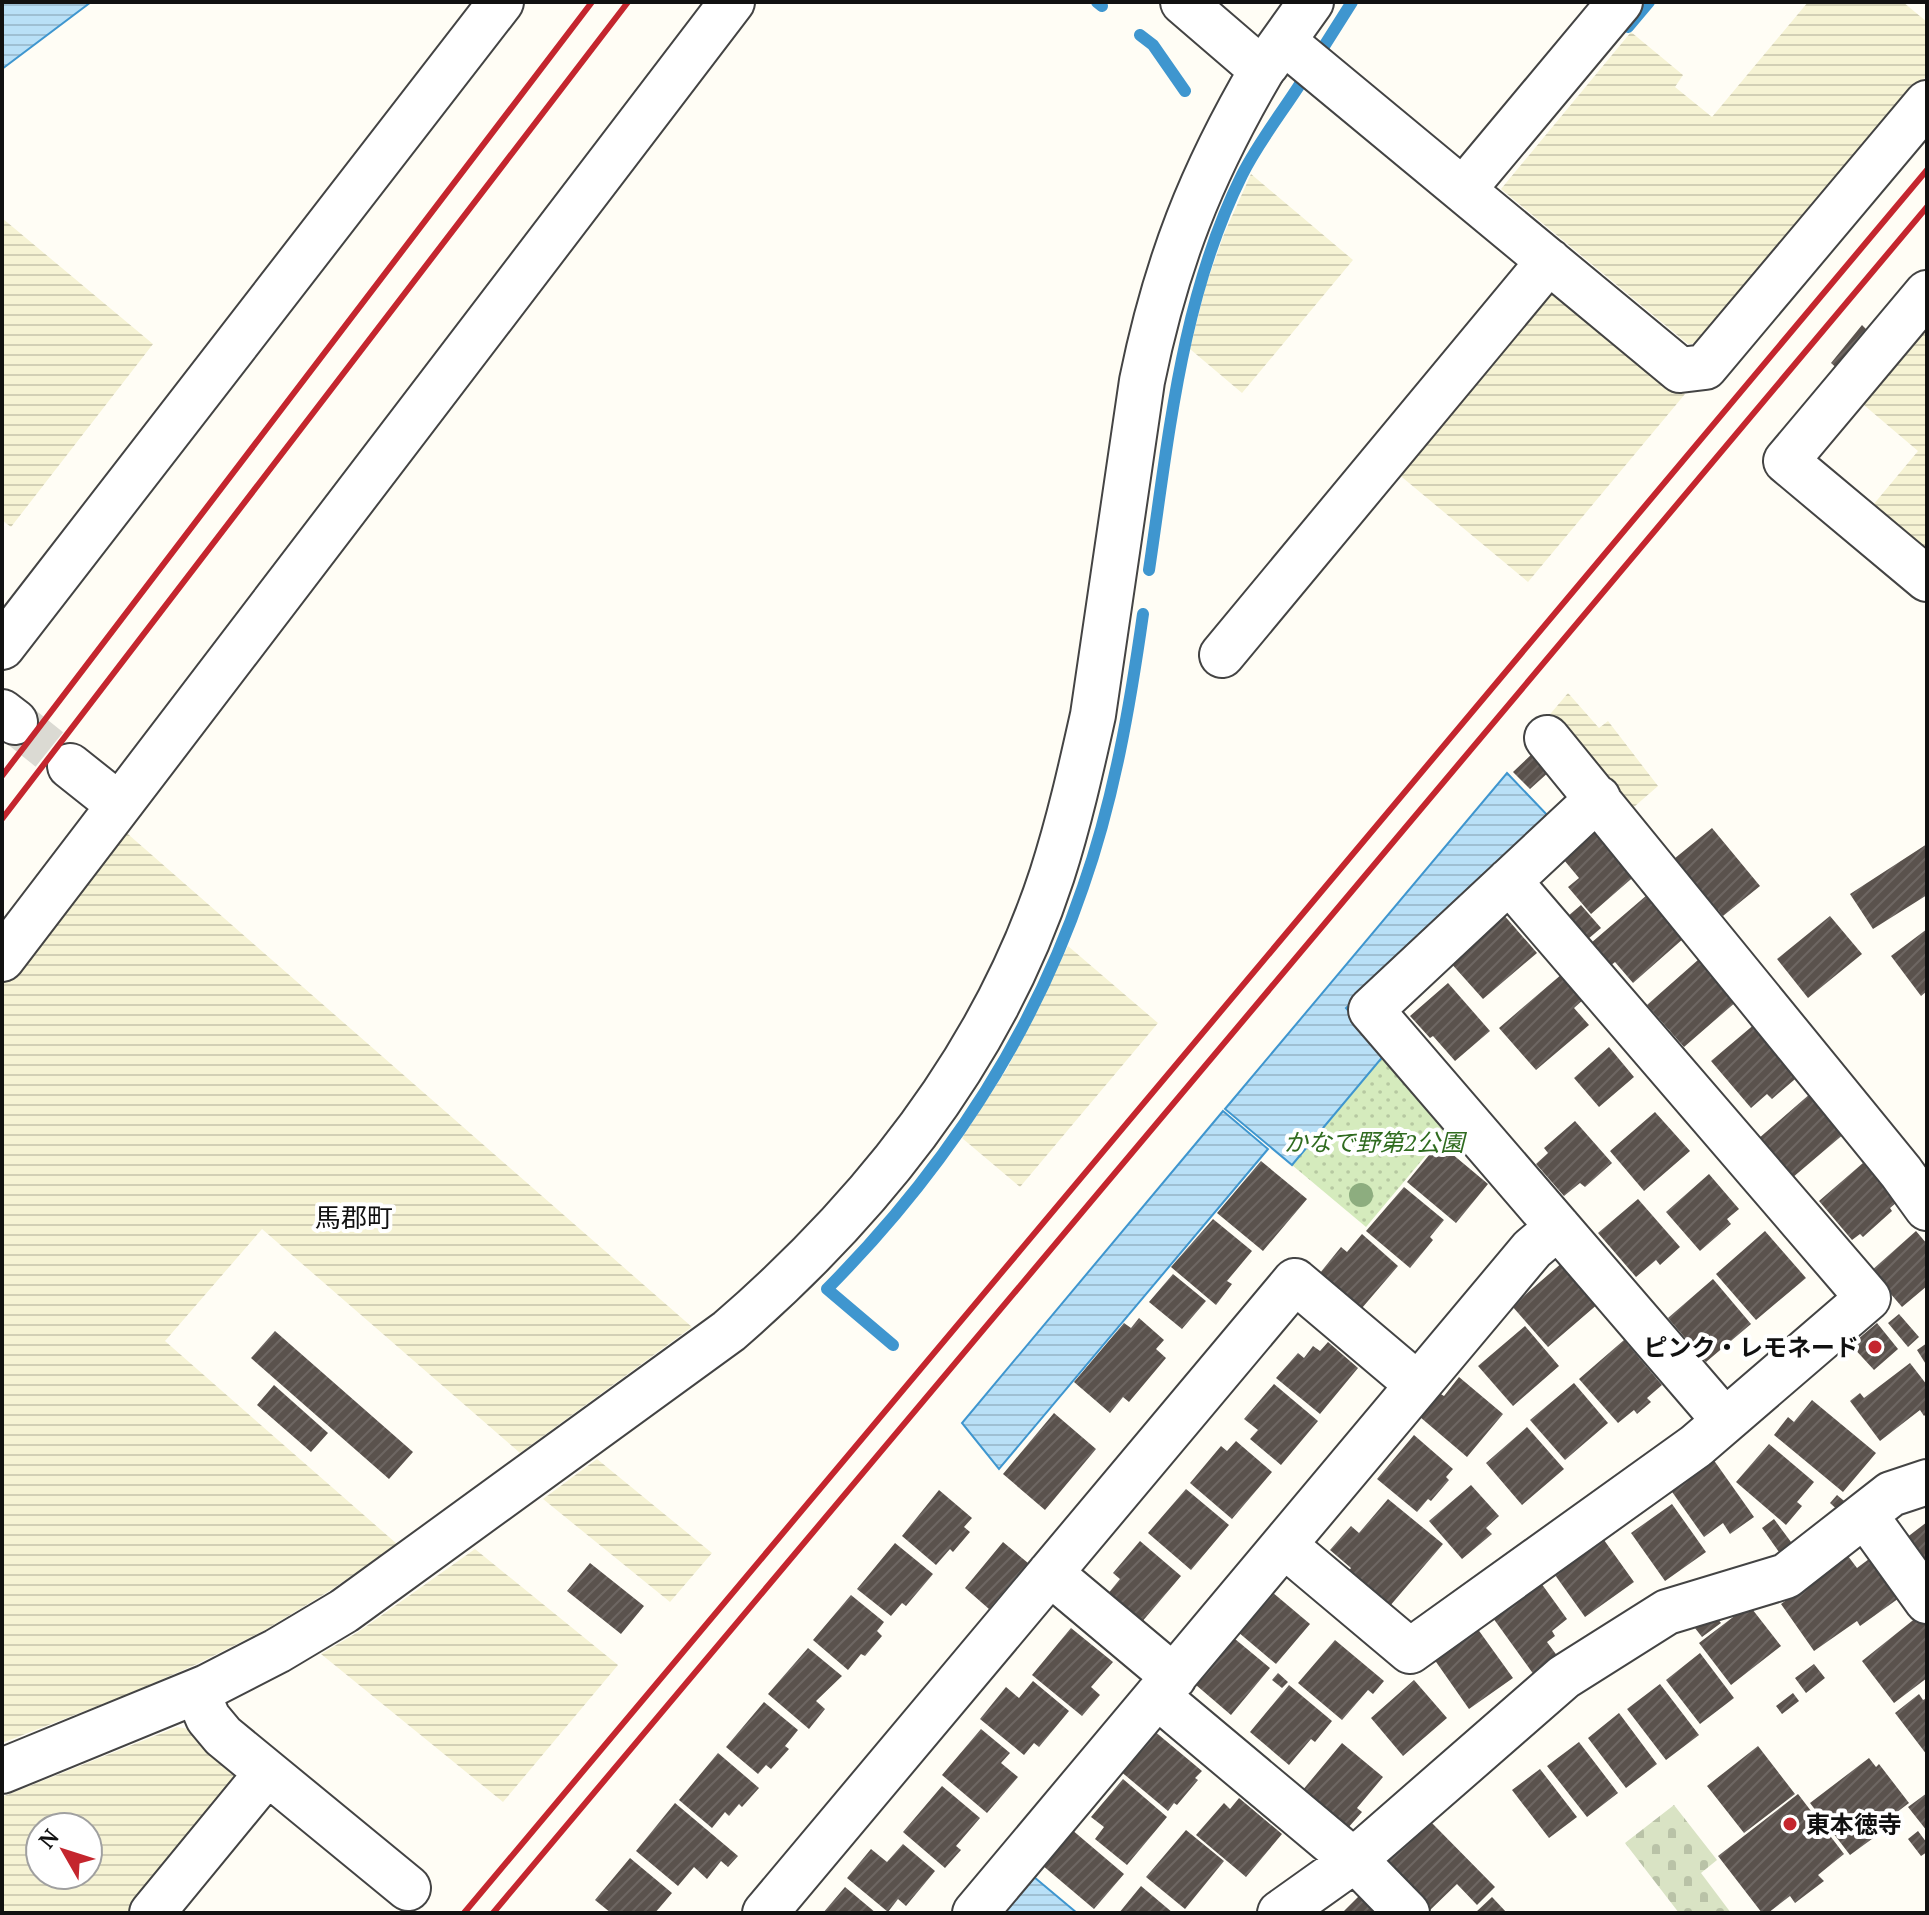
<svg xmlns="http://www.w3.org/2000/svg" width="1929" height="1915" viewBox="0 0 1929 1915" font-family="'PT Serif','Noto Sans JP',serif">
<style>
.farmland{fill:url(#farmland-rules);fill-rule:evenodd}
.cemetery{fill:url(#cemetery-stones)}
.park{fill:url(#park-dots)}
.water{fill:url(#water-rules);stroke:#3f96cf;stroke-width:2}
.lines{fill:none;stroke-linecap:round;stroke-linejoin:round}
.stream{stroke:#3f96cf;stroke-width:12}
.building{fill:url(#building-hatch)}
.minor-tunnel{stroke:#dbdad3;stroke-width:44;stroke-dasharray:44 22;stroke-linecap:butt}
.minor-casing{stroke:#444;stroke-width:48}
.tertiary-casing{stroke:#444;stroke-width:48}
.minor{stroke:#fff;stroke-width:44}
.tertiary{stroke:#fff;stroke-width:44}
.rail{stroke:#c4262e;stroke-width:6}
.tree{fill:#8dad7f}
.poi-dot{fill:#c4262e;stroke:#fff;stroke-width:3}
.labels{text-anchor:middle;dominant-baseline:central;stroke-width:8;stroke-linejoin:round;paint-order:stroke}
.park-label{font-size:24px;font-style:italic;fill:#2f6b1f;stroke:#fff}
.poi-label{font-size:24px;font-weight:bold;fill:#111;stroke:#fff;text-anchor:end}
.neighbourhood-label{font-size:26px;fill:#111;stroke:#fff}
</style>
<defs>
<pattern id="farmland-rules" width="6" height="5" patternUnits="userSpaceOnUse" patternTransform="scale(2)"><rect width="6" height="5" fill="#f6f3d4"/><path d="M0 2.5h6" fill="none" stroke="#d2cfb5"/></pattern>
<pattern id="cemetery-stones" width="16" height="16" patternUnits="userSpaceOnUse" patternTransform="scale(2)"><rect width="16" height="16" fill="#d9e3c4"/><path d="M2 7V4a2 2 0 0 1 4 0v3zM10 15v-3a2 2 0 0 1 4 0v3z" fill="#b9c2a7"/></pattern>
<pattern id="park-dots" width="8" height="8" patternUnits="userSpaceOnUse" patternTransform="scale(2)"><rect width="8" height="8" fill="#d5ebbd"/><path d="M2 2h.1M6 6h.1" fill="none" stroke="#b6c8a1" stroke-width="1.8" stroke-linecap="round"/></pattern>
<pattern id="water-rules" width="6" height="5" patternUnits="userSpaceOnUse" patternTransform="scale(2)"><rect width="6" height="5" fill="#b9e0f7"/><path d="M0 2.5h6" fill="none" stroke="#9ebfd3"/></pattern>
<pattern id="building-hatch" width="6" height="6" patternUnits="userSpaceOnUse" patternTransform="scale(2)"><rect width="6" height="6" fill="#5a524d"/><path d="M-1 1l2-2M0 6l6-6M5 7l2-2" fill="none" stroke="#6d6662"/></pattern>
</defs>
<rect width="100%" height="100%" fill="#fffdf5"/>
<path class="farmland" d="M1808 2H1903L1927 22V75L1702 343 1688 344 1501 189 1631 32 1683 75 1675 87 1712 117Z
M1251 174 1353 260 1242 393 1190 349 1206 285 1224 234Z
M2 218 153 344 11 527 2 520Z
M1560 290 1685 394 1528 582 1397 473 1548 292Z
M1927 317V551L1873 505 1918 451 1858 400Z
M1568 693 1599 728 1608 721 1658 786 1627 813 1546 719Z
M121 828 692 1327 520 1453 262 1229 165 1341 397 1544 331 1590 265 1630 197 1664 126 1695 2 1743V984Z
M1068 946 1158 1023 1020 1187 962 1138 1008 1067Z
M597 1459 712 1553 670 1602 543 1499Z
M475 1549 618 1665 503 1802 321 1654 358 1632Z
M177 1727 195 1730 238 1777 128 1913H2V1797ZM40 1827H88V1875H40Z"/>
<path class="cemetery" d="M1674 1805 1717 1860 1701 1873 1731 1913H1679L1625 1843Z"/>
<path class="park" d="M1385 1054 1448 1129 1366 1227 1292 1165Z"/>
<path class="water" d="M2 2H91L2 69Z
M1507 773 1550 818 1346 1008 1385 1054 1292 1165 1225 1109Z
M1223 1111 1268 1149 999 1469 962 1423Z
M1034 1877 1077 1913H1004Z"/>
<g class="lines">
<path class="stream" d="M1097 2 1102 6
M1628 27 1649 2
M1140 35 1153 45 1185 91
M1321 51 1352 2
M1149 570C1169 436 1181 298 1242 175 1259 141 1284 110 1304 78
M893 1345 827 1289C940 1175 1031 1040 1083 887 1114 799 1130 706 1143 614"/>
</g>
<path class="building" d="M1862 325 1871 334 1840 371 1831 363Z
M1533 753 1550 771 1530 789 1513 772Z
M1712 828 1760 886 1723 916 1718 910 1711 915 1669 863Z
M1600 829 1638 873 1591 914 1568 887 1579 878 1564 860Z
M1927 844V895L1873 929 1850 894Z
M1647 895 1684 938 1633 983 1615 962 1610 966 1591 943Z
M1581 905 1601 928 1588 939 1568 916Z
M1503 914 1537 953 1483 999 1449 961Z
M1830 916 1862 954 1808 998 1777 959Z
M1927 929V991L1921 996 1891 956Z
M1707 952 1737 1001 1684 1047 1647 1005Z
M1562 974 1584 999 1574 1008 1589 1025 1536 1070 1499 1028Z
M1448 983 1490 1031 1455 1061 1433 1036 1430 1038 1410 1016Z
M1756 1023 1801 1074 1772 1099 1767 1094 1751 1108 1711 1061Z
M1609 1047 1634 1077 1599 1107 1574 1078Z
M1811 1093 1845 1133 1792 1178 1758 1139Z
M1655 1112 1690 1151 1644 1191 1610 1151Z
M1575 1121 1612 1163 1585 1187 1580 1183 1564 1196 1536 1164 1548 1153 1544 1148Z
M1439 1143 1488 1184 1456 1223 1407 1182Z
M1261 1161 1307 1199 1263 1251 1217 1213Z
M1863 1163 1897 1202 1890 1208 1892 1211 1863 1237 1860 1234 1852 1240 1819 1201Z
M1709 1174 1739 1209 1727 1219 1731 1224 1700 1251 1666 1212Z
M1404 1187 1444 1220 1430 1237 1433 1240 1410 1268 1366 1231Z
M1638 1199 1680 1247 1660 1265 1656 1260 1636 1277 1598 1233Z
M1213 1219 1252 1251 1227 1281 1232 1284 1216 1305 1171 1267Z
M1765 1231 1806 1278 1756 1320 1716 1274Z
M1916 1231 1927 1244V1286L1902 1307 1871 1271Z
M1362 1234 1398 1266 1362 1308 1320 1273 1341 1247 1347 1252Z
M1563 1262 1599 1303 1548 1347 1512 1306Z
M1173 1274 1206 1301 1182 1329 1149 1302Z
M1713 1279 1751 1324 1706 1362 1668 1318Z
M1899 1314 1919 1337 1908 1347 1888 1323Z
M1139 1318 1164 1340 1156 1349 1166 1358 1129 1402 1123 1397 1110 1413 1074 1382 1124 1323 1131 1328Z
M1877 1323 1898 1349 1874 1370 1851 1345Z
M1525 1326 1559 1366 1513 1406 1478 1366Z
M275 1331 413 1452 389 1479 251 1358Z
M1624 1340 1662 1385 1647 1398 1651 1402 1637 1414 1634 1410 1618 1423 1579 1379Z
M1328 1342 1358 1368 1320 1414 1276 1378 1298 1353 1304 1358 1313 1346 1320 1351Z
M1927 1343V1366L1917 1350Z
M1910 1363 1927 1385V1413L1924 1416 1920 1410 1880 1441 1850 1401 1860 1393 1864 1398Z
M1459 1377 1503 1414 1467 1457 1420 1417 1439 1393 1444 1396Z
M1574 1383 1608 1423 1565 1460 1530 1420Z
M1274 1384 1318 1421 1281 1465 1250 1439 1258 1430 1244 1419Z
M274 1385 328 1433 311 1452 257 1405Z
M1812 1400 1876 1453 1843 1492 1774 1435 1788 1417 1794 1422Z
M1054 1413 1096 1449 1045 1510 1003 1474Z
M1527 1427 1564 1469 1522 1505 1486 1463Z
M1414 1435 1453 1469 1446 1477 1449 1480 1431 1501 1428 1499 1417 1512 1377 1479Z
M1236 1441 1272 1472 1232 1519 1190 1483 1221 1446 1227 1451Z
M1769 1444 1814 1482 1797 1502 1802 1506 1786 1525 1736 1482Z
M1713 1459 1754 1517 1730 1534 1723 1523 1704 1537 1670 1489Z
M1471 1485 1499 1516 1486 1528 1492 1534 1462 1559 1429 1521Z
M1186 1489 1229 1525 1191 1570 1148 1533Z
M939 1490 972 1518 964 1527 970 1532 953 1552 950 1549 936 1565 902 1536Z
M1837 1495 1849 1505 1842 1514 1830 1503Z
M1388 1499 1443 1544 1389 1607 1348 1572 1351 1568 1330 1550 1351 1526 1359 1533Z
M1672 1504 1706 1552 1665 1581 1631 1533Z
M1774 1519 1794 1546 1781 1555 1762 1528Z
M1927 1522V1567L1906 1538Z
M1604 1540 1634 1582 1585 1617 1555 1575Z
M1140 1541 1181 1576 1141 1623 1107 1595 1120 1579 1113 1573Z
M1003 1542 1028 1563 989 1609 965 1588Z
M895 1543 933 1574 906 1606 902 1603 891 1616 857 1589Z
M1848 1556 1857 1568 1873 1556 1902 1596 1860 1626 1857 1621 1814 1651 1781 1604Z
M590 1563 644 1606 621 1634 567 1591Z
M1541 1583 1567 1619 1552 1631 1555 1636 1547 1642 1561 1661 1537 1679 1493 1618Z
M1272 1592 1310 1624 1276 1664 1238 1632Z
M851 1595 884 1622 877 1631 882 1636 865 1656 861 1654 848 1670 813 1640Z
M1749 1605 1781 1646 1731 1685 1699 1643Z
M1710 1609 1721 1623 1702 1637 1691 1623Z
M1922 1613 1927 1620V1678L1894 1703 1862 1661Z
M1071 1628 1113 1662 1091 1687 1100 1695 1082 1716 1032 1675Z
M1477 1628 1513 1678 1469 1709 1434 1659Z
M1235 1639 1270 1668 1231 1715 1196 1685Z
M1335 1640 1384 1681 1373 1694 1368 1690 1342 1720 1298 1683Z
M808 1648 842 1676 816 1701 825 1709 809 1729 768 1694Z
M1700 1653 1734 1698 1700 1724 1666 1680Z
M1814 1664 1825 1678 1806 1693 1795 1678Z
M1278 1673 1288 1682 1282 1688 1272 1680Z
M1414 1680 1447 1718 1403 1756 1371 1718Z
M1033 1681 1069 1711 1039 1747 1034 1743 1024 1755 980 1719 1006 1687 1019 1698Z
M1660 1684 1699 1735 1666 1760 1627 1709Z
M1289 1685 1332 1721 1315 1742 1311 1739 1289 1765 1250 1732Z
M1793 1693 1799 1701 1782 1714 1776 1706Z
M1919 1694 1923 1700 1927 1698V1755L1895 1713Z
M764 1702 798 1730 785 1746 789 1749 771 1769 766 1765 758 1774 726 1747Z
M1619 1713 1657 1764 1626 1788 1588 1738Z
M981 1729 1010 1753 1001 1763 1018 1777 987 1813 942 1775Z
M1153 1730 1202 1771 1195 1778 1198 1780 1177 1805 1174 1803 1168 1811 1119 1770Z
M1579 1742 1618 1793 1587 1817 1547 1766Z
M1342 1743 1383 1777 1357 1808 1362 1812 1347 1829 1302 1791Z
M1758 1746 1795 1794 1744 1833 1707 1786Z
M718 1753 759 1788 742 1807 739 1804 729 1816 725 1812 712 1828 679 1800Z
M1869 1758 1876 1767 1879 1764 1909 1803 1872 1831 1876 1836 1850 1855 1810 1803Z
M1540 1769 1577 1817 1549 1838 1512 1790Z
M1123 1779 1167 1817 1127 1865 1095 1839 1104 1827 1091 1817Z
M942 1786 980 1818 956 1846 961 1850 945 1868 903 1832Z
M1927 1793V1831L1908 1807Z
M1798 1794 1844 1854 1818 1875 1824 1881 1795 1903 1790 1896 1768 1913H1762L1718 1856Z
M1239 1798 1282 1834 1246 1877 1196 1835 1224 1803 1230 1809Z
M675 1803 738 1856 728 1867 721 1861 707 1879 694 1867 678 1886 636 1851Z
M1429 1820 1495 1887 1477 1905 1457 1884 1427 1913 1387 1874 1394 1867 1388 1861Z
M1071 1829 1124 1874 1094 1909 1042 1865Z
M1186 1830 1224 1861 1185 1909 1146 1877Z
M1918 1831 1927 1843V1852L1921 1856 1908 1839Z
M903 1844 935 1871 906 1906 898 1899 888 1912 847 1878 871 1849 887 1862Z
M630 1858 672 1893 655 1913H611L595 1900Z
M1141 1886 1173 1913H1119Z
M845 1887 876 1913H823Z
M1366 1889 1390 1913H1342Z
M1492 1897 1507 1913H1475Z"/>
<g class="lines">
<path class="minor-tunnel" d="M15 722 70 766"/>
<defs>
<path id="minor" d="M1283 41 1680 370 1705 367 1927 103
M1266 65 1311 2
M1463 190 1620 2
M1927 293 1786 461 1927 579
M2 647 501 2
M1222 655 1549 261
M2 712 15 722
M1547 738 1901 1172 1927 1208
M70 766 119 805
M1598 798 1371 1010 1725 1421
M2 959 732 2
M1865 1515 1927 1601
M1284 1545 1410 1651 1696 1446 1868 1298 1509 881
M1050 1573 1174 1677
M197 1692 208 1718 223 1736 408 1888
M1157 1696 1367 1872 1407 1913
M152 1913 267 1773
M765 1913 1295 1281 1418 1385
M975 1913 1532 1249 1558 1227
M1280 1913 1353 1861 1564 1677 1667 1612 1786 1576 1891 1494 1927 1482"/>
<path id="tertiary" d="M2 1771 207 1687 277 1651 344 1611 729 1331C871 1208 993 1056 1052 875 1069 822 1081 769 1093 715L1142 381C1166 263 1201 174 1262 70L1183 2"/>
</defs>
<use href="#minor" class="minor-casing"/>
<use href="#tertiary" class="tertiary-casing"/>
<use href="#minor" class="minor"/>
<use href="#tertiary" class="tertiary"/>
<path class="rail" d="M2 776 592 2
M2 819 628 2
M464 1913 1927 170
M493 1913 1927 207"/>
</g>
<circle class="tree" cx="1361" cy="1195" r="12"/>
<g class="poi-dot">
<circle cx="1875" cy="1347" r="8"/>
<circle cx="1790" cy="1824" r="8"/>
</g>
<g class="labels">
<g class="park-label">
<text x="1374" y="1142">かなで野第2公園</text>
</g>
<g class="poi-label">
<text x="1859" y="1347">ピンク・レモネード</text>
<text x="1806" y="1824" text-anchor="start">東本徳寺</text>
</g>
<g class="neighbourhood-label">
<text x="354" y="1217">馬郡町</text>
</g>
</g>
<rect width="1929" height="1915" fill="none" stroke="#111111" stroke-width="8"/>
<g transform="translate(64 1851) rotate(309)"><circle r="38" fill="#ffffff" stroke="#a0a0a0" stroke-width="2"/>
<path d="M0-6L14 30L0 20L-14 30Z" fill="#c4262e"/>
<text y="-12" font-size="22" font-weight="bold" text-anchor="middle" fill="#111111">N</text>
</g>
</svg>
